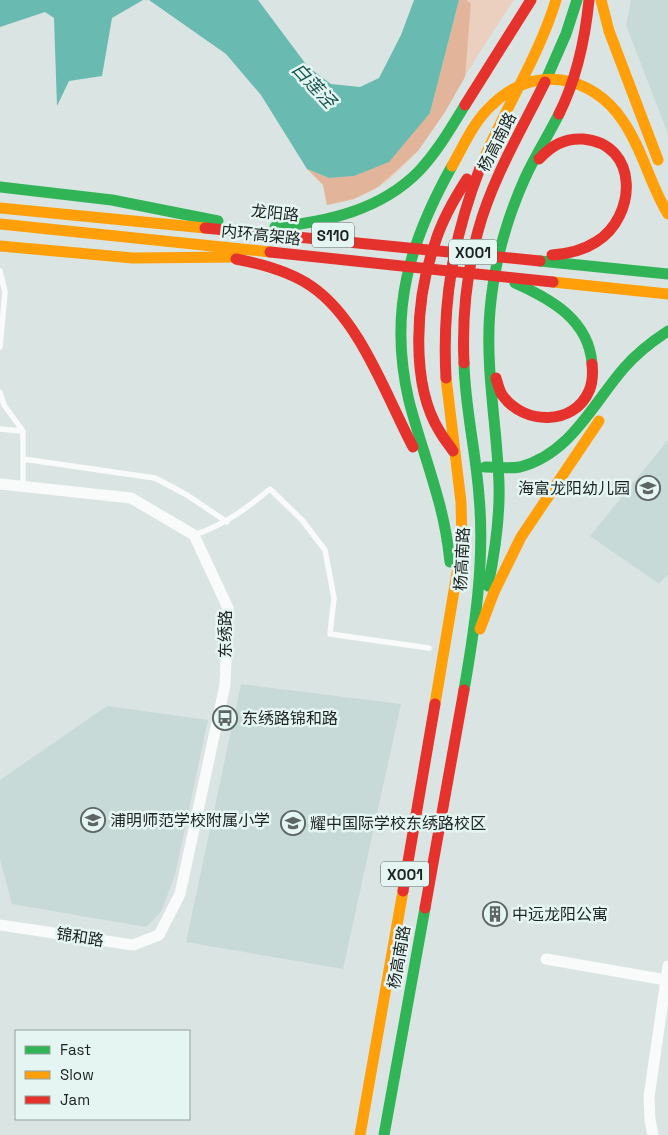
<svg xmlns="http://www.w3.org/2000/svg" width="668" height="1135" viewBox="0 0 668 1135" font-family="'Space Grotesk','Noto Sans SC',sans-serif">
<style>
.built{fill:#c8dad7}
.green{fill:#ebd0c0}
.forest{fill:#e2b59a}
.water{fill:#69bbb2}
.lines{fill:none;stroke-linecap:round;stroke-linejoin:round}
.lane{stroke:#f9fbfb;stroke-width:5.5}
.street{stroke:#f9fbfb;stroke-width:11}
.fast{stroke:#30b455;stroke-width:11}
.slow{stroke:#ff9f0a;stroke-width:11}
.jam{stroke:#e5322d;stroke-width:11}
.labels{text-anchor:middle;dominant-baseline:central;stroke-width:5;stroke-linejoin:round;paint-order:stroke}
.shield{fill:#e4f5f2;stroke:#586160;stroke-width:1}
.shield-label{font-size:15px;font-weight:bold;fill:#1c2221}
.street-label{font-size:16px;fill:#1c2221;stroke:#e4f5f2}
.poi-label{font-size:16px;fill:#1c2221;stroke:#e4f5f2;text-anchor:start}
.water-label{font-size:18px;font-style:italic;fill:#16554e;stroke:#e4f5f2}
</style>
<rect width="100%" height="100%" fill="#dae4e2"/>
<path class="built" d="M631 0H668V134L626 25Z
M668 440V574L659 584 590 536Z
M241 684 401 704 343 969 186 942Z
M107 706 208 720 175 875 161 912 146 927 12 904 0 859V780Z"/>
<path class="green" d="M459 0H514C497 26 480 51 464 78 438 123 406 182 353 199 344 202 335 203 327 205L323 185 307 169 430 113Z"/>
<path class="forest" d="M459 0H466L471 3 465 77 445 112 418 151 378 187 354 199 327 205 323 185 307 169 329 178 354 176 430 113Z"/>
<path class="water" d="M0 0H143L112 18 102 76 69 81 57 106 54 18 45 12 0 27Z
M149 0H258L308 67 331 84 360 87 379 78 401 35 414 0H459L430 113 389 162 354 176 329 178 307 169 261 95 226 54Z"/>
<g class="lines">
<path class="lane" d="M0 271 5 292 0 347
M0 392 4 405 23 431V487
M0 429 23 431
M23 459 155 478 187 495 227 522
M194 535C224 525 246 509 270 489L302 520 325 550 334 598 330 634 429 648"/>
<path class="street" d="M0 484 131 498 194 535 228 608 225 685 180 894 159 935 133 945 0 925
M546 959 666 980
M653 1135 650 1120 649 1097 668 966"/>
<path class="fast" d="M545 82 566 34 577 0
M0 187 112 200 218 221
M275 227C327 222 381 210 419 171 437 152 451 128 465 105
M540 261 668 274
M515 283C551 299 589 320 592 364
M464 363C465 408 476 452 479 496 485 560 475 627 464 690
M485 467C496 467 509 469 520 467 571 453 592 405 624 368 637 353 651 342 668 331
M450 562C448 543 445 525 440 506 431 471 418 436 409 401 388 312 409 243 452 166
M488 586C495 552 500 518 499 484 497 426 485 368 490 310 494 265 507 218 525 178 535 156 548 136 559 114
M384 1135 425 908"/>
<path class="slow" d="M601 0 609 31 658 160
M452 166C464 145 474 121 492 105 533 64 592 74 623 121 643 150 650 185 668 214
M480 168C503 111 538 59 556 0
M0 208 205 228
M0 224 270 252
M0 246 133 258 240 257
M553 282 668 294
M480 629 494 592 521 537 599 421
M435 704 462 543 461 502 446 378
M360 1135 403 891"/>
<path class="jam" d="M465 105 531 0
M559 114C577 78 585 40 589 0
M539 159C551 146 564 138 583 139 640 144 637 217 596 242 582 251 568 254 552 255
M205 228 540 261
M270 252 553 282
M236 259C262 264 289 271 311 286 360 319 386 396 413 447
M464 363C462 319 466 275 478 231 492 179 521 131 545 82
M446 378C442 303 453 238 480 168
M496 378C498 384 499 391 503 396 524 425 574 426 589 391 593 382 593 373 592 364
M453 451C449 445 444 439 440 432 409 383 416 296 435 243 442 220 454 199 467 179
M403 891 435 704
M425 908 464 690"/>
</g>
<defs>
<symbol id="school-ring" viewBox="-11 -11 22 22"><circle r="9.5" fill="#e4f5f2" stroke="#5e6665" stroke-width="1.5"/><path d="M0-5L7-2L0 1L-7-2ZM-4 1L0 2.5L4 1V4Q0 6-4 4Z" fill="#5e6665"/></symbol>
<symbol id="bus-ring" viewBox="-11 -11 22 22"><circle r="9.5" fill="#e4f5f2" stroke="#5e6665" stroke-width="1.5"/><path d="M-5-6H5V4H4V6H2V4H-2V6H-4V4H-5ZM-3.5-4V0h7V-4ZM-3.5 1.2v1.5H-2V1.2ZM2 1.2v1.5H3.5V1.2Z" fill="#5e6665"/></symbol>
<symbol id="building-ring" viewBox="-11 -11 22 22"><circle r="9.5" fill="#e4f5f2" stroke="#5e6665" stroke-width="1.5"/><path d="M-4-6H4V6H1V3H-1V6H-4ZM-2.5-4.3h1.7v1.8h-1.7ZM.8-4.3h1.7v1.8H.8ZM-2.5-1h1.7V.8h-1.7ZM.8-1h1.7V.8H.8Z" fill="#5e6665"/></symbol>
</defs>
<g fill-rule="evenodd">
<use href="#school-ring" x="634" y="474" width="28" height="28"/>
<use href="#bus-ring" x="211" y="704" width="28" height="28"/>
<use href="#school-ring" x="79" y="806" width="28" height="28"/>
<use href="#school-ring" x="279" y="809" width="28" height="28"/>
<use href="#building-ring" x="481" y="900" width="28" height="28"/>
</g>
<g class="labels">
<g class="shield">
<rect x="312" y="222.5" width="42" height="25" rx="4"/>
<rect x="449" y="239.5" width="48" height="25" rx="4"/>
<rect x="381" y="861.5" width="48" height="25" rx="4"/>
</g>
<g class="shield-label">
<text x="333" y="235">S110</text>
<text x="473" y="252">X001</text>
<text x="405" y="874">X001</text>
</g>
<g class="street-label">
<text transform="translate(497 142) rotate(-63)">杨高南路</text>
<text transform="translate(275 213) rotate(6)">龙阳路</text>
<text transform="translate(261 235) rotate(6)">内环高架路</text>
<text transform="translate(462 559) rotate(-87)">杨高南路</text>
<text transform="translate(225 634) rotate(-90)">东绣路</text>
<text transform="translate(80 937) rotate(9)">锦和路</text>
<text transform="translate(399 957) rotate(-80)">杨高南路</text>
</g>
<g class="poi-label">
<text x="630" y="488" text-anchor="end">海富龙阳幼儿园</text>
<text x="242" y="718">东绣路锦和路</text>
<text x="110" y="820">浦明师范学校附属小学</text>
<text x="310" y="823">耀中国际学校东绣路校区</text>
<text x="512" y="914">中远龙阳公寓</text>
</g>
<g class="water-label">
<text transform="translate(314 85) rotate(47)">白莲泾</text>
</g>
</g>
<rect x="15" y="1030" width="175" height="90" fill="#e4f5f2" stroke="#94a19e"/>
<rect x="25" y="1046" width="25" height="8" fill="#30b455" stroke="#94a19e"/>
<text x="60" y="1055" font-size="15" fill="#1c2221">Fast</text>
<rect x="25" y="1071" width="25" height="8" fill="#ff9f0a" stroke="#94a19e"/>
<text x="60" y="1080" font-size="15" fill="#1c2221">Slow</text>
<rect x="25" y="1096" width="25" height="8" fill="#e5322d" stroke="#94a19e"/>
<text x="60" y="1105" font-size="15" fill="#1c2221">Jam</text>
</svg>
